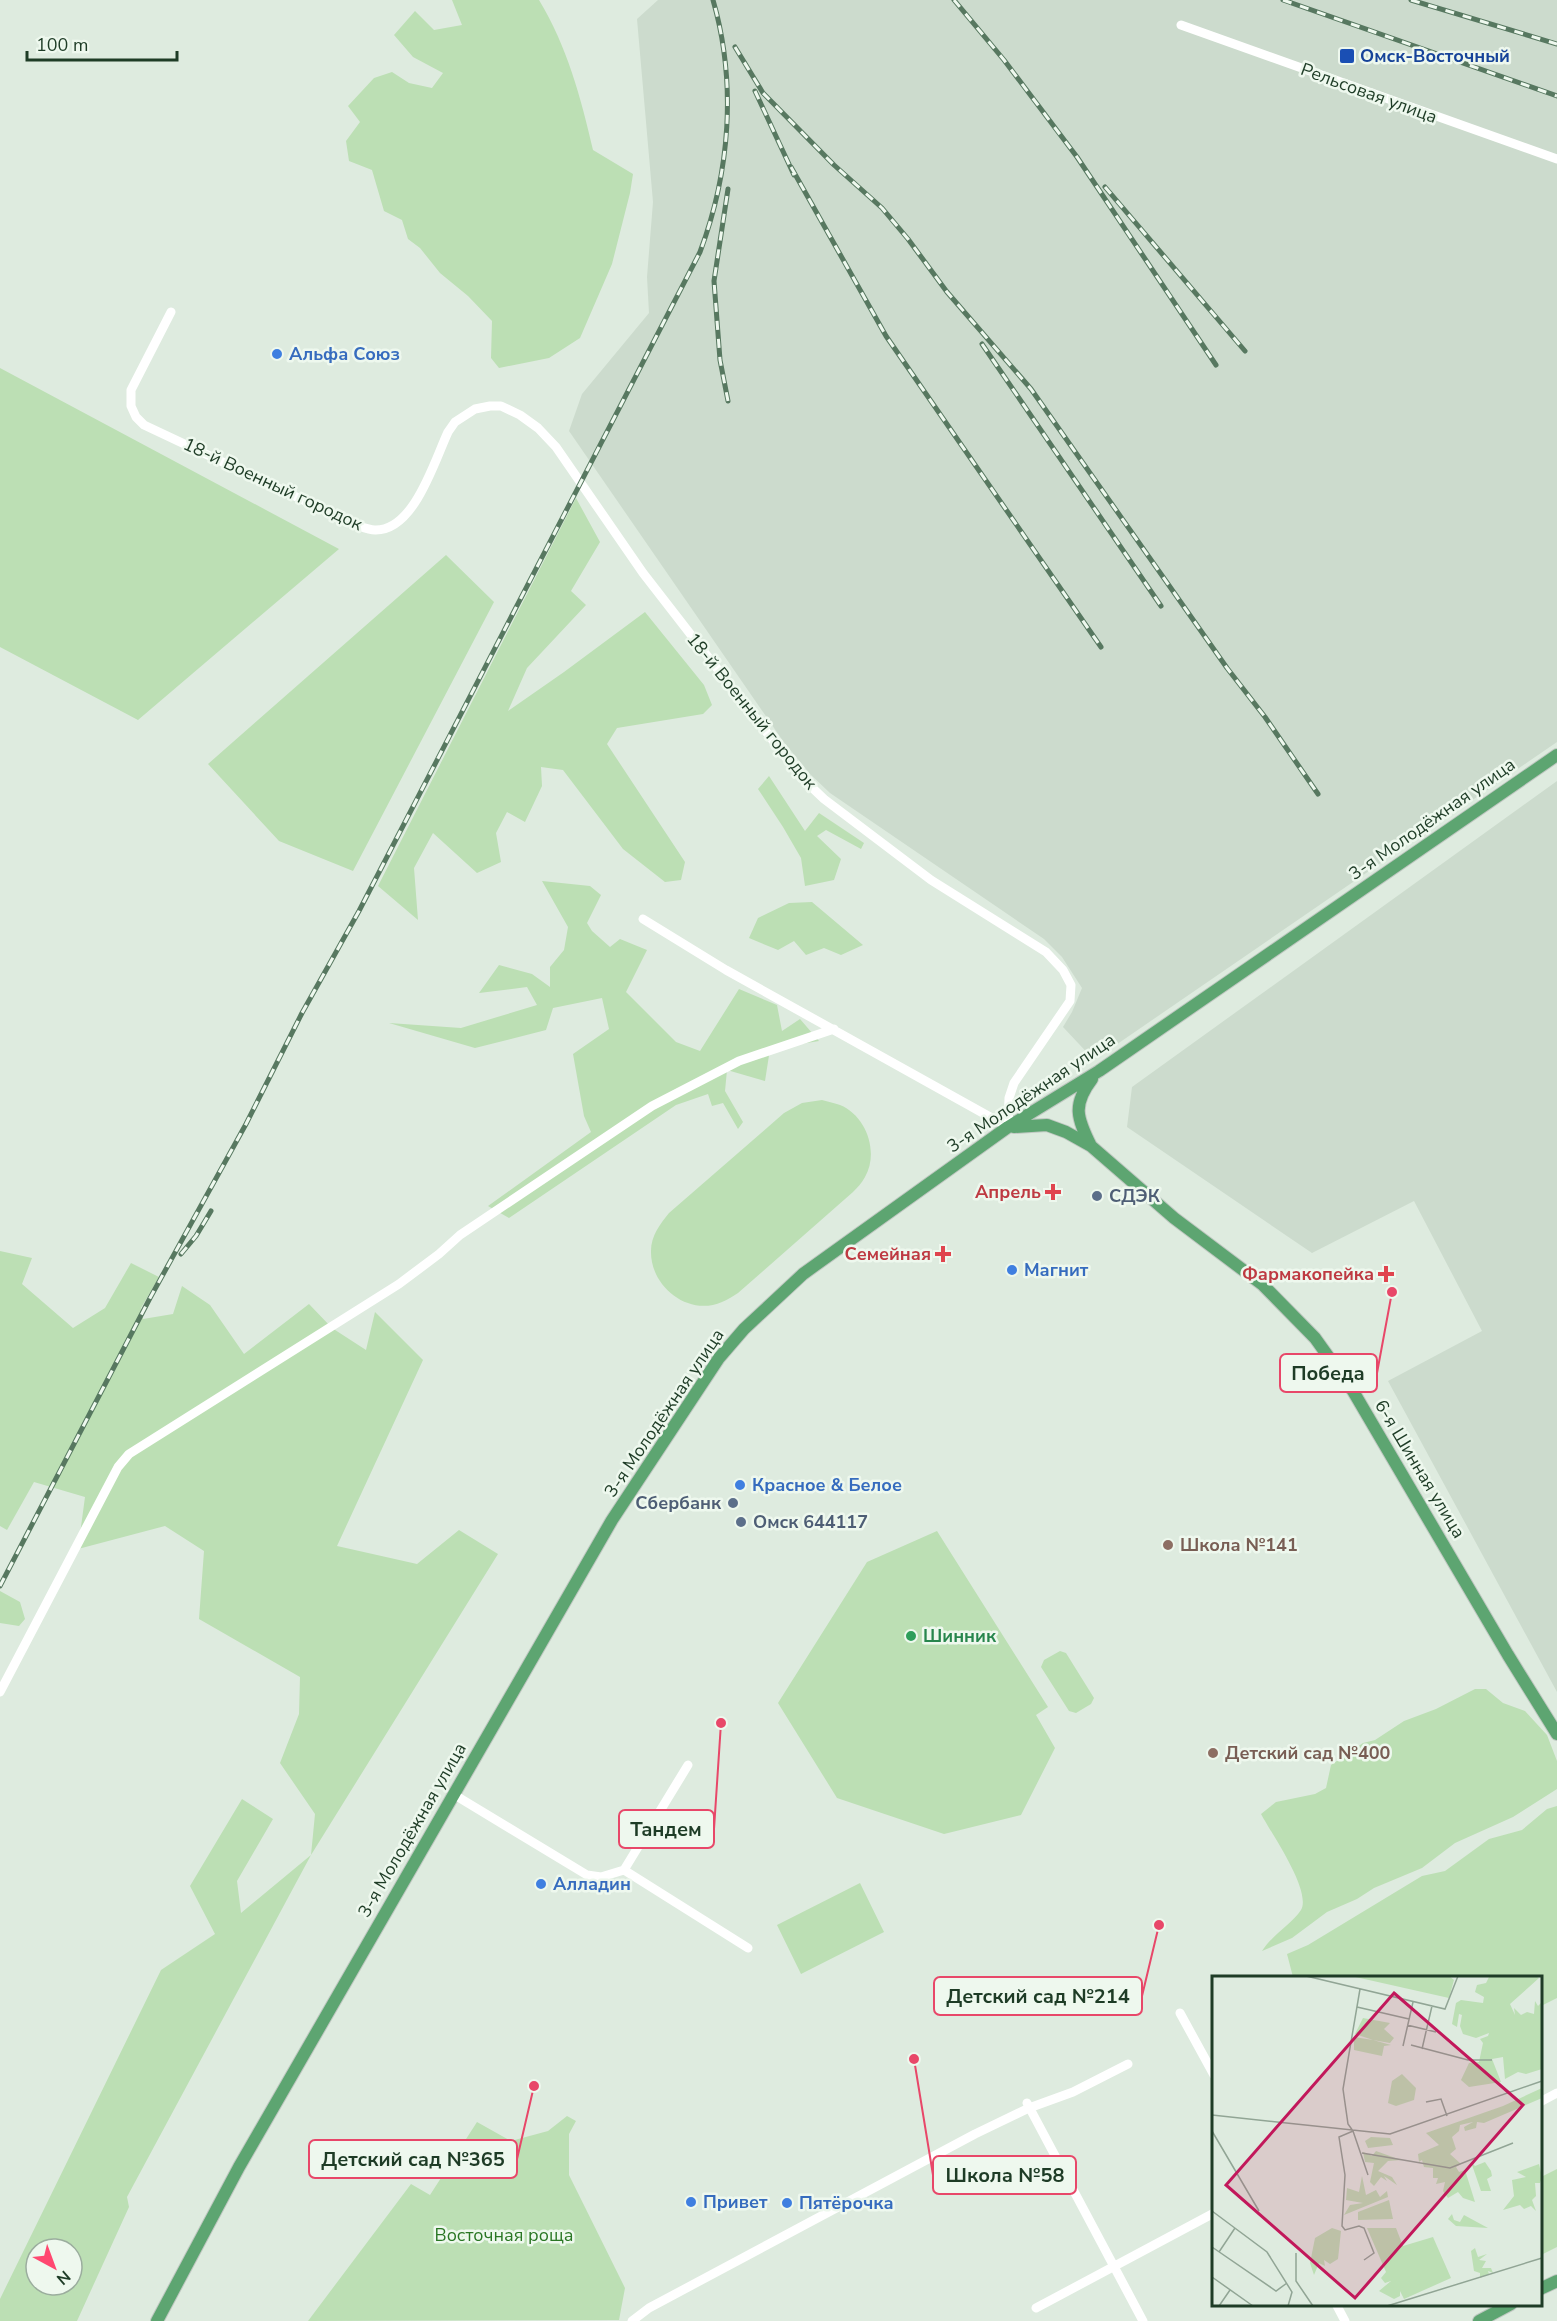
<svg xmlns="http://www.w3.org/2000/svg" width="1557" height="2321" viewBox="0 0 1557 2321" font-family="'Nunito Sans',sans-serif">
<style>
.built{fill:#ccdbcd}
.green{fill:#bcdfb4;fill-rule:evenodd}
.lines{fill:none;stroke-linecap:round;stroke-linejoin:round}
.major-casing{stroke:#c0c8c2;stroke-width:14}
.minor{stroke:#fff;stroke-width:9}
.major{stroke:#5da571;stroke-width:12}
.rail-casing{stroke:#577860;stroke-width:5}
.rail{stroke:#eef8ee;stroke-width:3;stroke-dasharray:9;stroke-linecap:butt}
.transit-dot{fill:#1a4fb4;stroke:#eef8ee;stroke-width:2}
.shop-dot{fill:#3f7fe0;stroke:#eef8ee;stroke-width:2}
.health-dot{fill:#e0444e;stroke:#eef8ee;stroke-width:2}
.service-dot{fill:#5c6f8a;stroke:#eef8ee;stroke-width:2}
.education-dot{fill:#8d6e63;stroke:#eef8ee;stroke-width:2}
.leisure-dot{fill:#2e9e5b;stroke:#eef8ee;stroke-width:2}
.labels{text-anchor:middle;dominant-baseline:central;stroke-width:5;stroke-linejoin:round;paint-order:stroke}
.transit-label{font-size:18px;font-weight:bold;fill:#164399;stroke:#eef8ee;text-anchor:start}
.street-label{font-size:18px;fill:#1e3c26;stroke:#eef8ee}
.shop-label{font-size:18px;font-weight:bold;fill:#366cbe;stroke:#eef8ee;text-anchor:start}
.health-label{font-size:18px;font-weight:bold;fill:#be3a42;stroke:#eef8ee;text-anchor:end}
.service-label{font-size:18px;font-weight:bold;fill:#4e5e75;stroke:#eef8ee;text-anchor:start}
.education-label{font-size:18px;font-weight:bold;fill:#785e54;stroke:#eef8ee;text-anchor:start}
.leisure-label{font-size:18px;font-weight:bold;fill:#27864d;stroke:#eef8ee;text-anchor:start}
.park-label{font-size:18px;fill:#2a7724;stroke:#eef8ee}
.inset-road{fill:none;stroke:#91a595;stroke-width:1.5}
.view{fill:#c2185b;fill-opacity:0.15;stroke:#c2185b;stroke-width:3}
.inset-edge{fill:none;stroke:#1e3c26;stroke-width:3}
.leader{fill:none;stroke:#e84769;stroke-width:2}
.callout-dot{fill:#e84769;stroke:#eef8ee;stroke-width:2}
.callout{fill:#eef8ee;stroke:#e84769;stroke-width:2}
.callout-label{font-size:20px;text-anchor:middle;font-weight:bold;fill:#1e3c26}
</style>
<rect width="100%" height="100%" fill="#deebdf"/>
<path class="built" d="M658 0H1557V742L1094 1060 1063 1027 1072 1012 1082 988 1062 957 1044 939 830 793 810 774 783 741 569 431 582 394 649 313 647 277 653 202 637 19Z
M1557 781V1692L1388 1381 1482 1331 1414 1201 1312 1253 1127 1127 1132 1087Z"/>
<path class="green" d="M452 0H539C567 46 581 98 593 150L633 174 630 193 612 264 580 338 549 358 499 368 491 358 492 321 468 296 440 273 420 248 408 239 402 220 384 211 372 170 349 161 346 141 360 122 348 106 374 78 392 72 409 83 432 88 443 73 413 57 394 35 415 11 434 30 462 25Z
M0 368 339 549 138 720 0 647Z
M576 498 600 542 571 591 586 605 527 668 508 711 564 672 645 612 704 685 712 705 703 714 617 728 607 744 685 862 681 880 665 882 623 849 563 770 541 767 542 786 525 822 507 812 496 833 501 862 477 873 433 833 414 868 418 920 378 886Z
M446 555 494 602 353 871 279 841 208 764Z
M769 776 805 831 819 813 864 843 861 849 826 830 817 836 841 859 834 880 805 886 801 858 783 827 758 789Z
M542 881 590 886 601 895 587 923 592 931 610 947 620 939 647 950 626 992 676 1042 700 1051 739 989 777 1005 782 1031 800 1019 819 1041 770 1049 765 1081 727 1070 725 1091 743 1122 738 1129 723 1103 712 1106 708 1094 676 1105 509 1218 488 1206 591 1132 584 1116 573 1054 609 1029 602 998 553 1008 546 1030 475 1048 389 1023 461 1028 537 1005 527 987 479 993 499 965 532 974 550 987V967L564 950 568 927Z
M812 902 863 945 841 955 824 948 806 955 794 941 778 950 749 938 758 918 789 903Z
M822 1100C828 1102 835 1103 840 1105 867 1116 879 1153 865 1177 862 1183 857 1188 853 1192L738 1293C733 1296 727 1300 722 1302 688 1317 650 1286 651 1251 651 1236 660 1224 669 1213L784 1113 802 1103Z
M0 1251 32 1258 22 1284 73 1328 105 1308 131 1263 159 1277 141 1308 143 1319 173 1314 182 1286 210 1305 244 1354 309 1304 332 1328 366 1350 375 1312 423 1360 337 1546 417 1564 459 1530 498 1554 311 1855 127 2197 129 2207 77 2321H0V2299L161 1970 215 1934 190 1886 242 1799 273 1819 237 1881 241 1913 311 1855 315 1814 280 1763 299 1714 300 1677 199 1619 204 1551 165 1526 78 1549 85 1497 34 1482 7 1530 0 1526ZM36 2249H72V2285H36Z
M937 1531 1048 1707 1036 1715 1055 1748 1021 1815 944 1834 837 1798 778 1703 867 1562Z
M0 1591 20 1602 25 1619 19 1626 0 1623Z
M1060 1651 1066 1653 1094 1698 1091 1704 1076 1713 1069 1711 1041 1667 1044 1660Z
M1475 1689H1486L1503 1703 1525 1711 1547 1735 1557 1761V1789L1513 1817 1455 1843 1422 1868 1374 1888 1357 1899 1327 1912 1292 1938 1262 1951C1273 1934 1292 1924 1301 1910 1312 1891 1271 1833 1261 1814L1276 1802 1315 1794 1326 1788 1331 1765 1363 1743 1375 1740 1404 1721 1436 1709Z
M1557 1806V1998L1541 2006 1540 1978 1293 1977 1287 1954 1308 1945 1422 1876 1445 1871 1489 1839 1522 1830 1547 1809Z
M860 1883 884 1932 801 1974 777 1925Z
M567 2116 576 2121 569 2134V2175L625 2288 619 2320 308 2321 411 2184 430 2195 477 2122 511 2141 548 2131Z
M1557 2169V2247L1541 2255V2177Z"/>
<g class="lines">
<defs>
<path id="major" d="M1014 1127 1047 1125 1066 1132 1091 1146 1174 1218 1263 1285 1315 1338 1353 1391 1508 1655 1557 1734
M1091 1146C1077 1118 1072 1105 1092 1079
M1540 2289 1557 2281
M157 2321 239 2167 612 1520 719 1358 744 1329 803 1274 1008 1127 1099 1071 1557 755
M1479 2321 1511 2304"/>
</defs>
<use href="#major" class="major-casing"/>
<path class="minor" d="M1181 25 1557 159
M171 312 131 390V406L136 417 144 425 356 525C362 527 369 530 375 530 414 531 434 462 448 432L455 422 475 409 490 406H501L520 415 538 428 556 447 643 573 802 778 824 799 931 880 1046 952 1063 970 1071 985 1070 1001 1014 1083 1009 1098 1008 1127
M643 919 726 970 1008 1127
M0 1692 118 1467 129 1454 399 1284 439 1254 460 1235 652 1106 739 1061 834 1029
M453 1794 587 1875 601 1877 624 1870 688 1765
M624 1870 748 1948
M1180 2013 1214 2075
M1540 2102 1557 2093
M1027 2103 1143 2321
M1336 2304 1345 2321
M1036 2308 1214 2213
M632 2321 649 2308 975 2134 1029 2108 1073 2092 1128 2064"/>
<use href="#major" class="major"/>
<defs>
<path id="rail" d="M954 0 1004 60 1077 157 1216 365
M1283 0 1557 96
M1411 0 1557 44
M735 47 763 93 834 165 882 208 908 239 947 292 1031 389 1227 668 1265 717 1318 794
M755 91 794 175
M791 167 886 336 1101 647
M1105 187 1245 351
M982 344 1161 606
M728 401 720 360 714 281 728 189
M181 1254 196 1236 211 1211
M0 1586 150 1298 246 1124 302 1013 359 911 700 252C730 172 737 83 713 0"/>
</defs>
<use href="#rail" class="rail-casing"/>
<use href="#rail" class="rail"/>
</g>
<rect class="transit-dot" x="1339" y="48" width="16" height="16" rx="3"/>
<g class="shop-dot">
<circle cx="277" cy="354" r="6"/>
<circle cx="1012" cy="1270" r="6"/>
<circle cx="740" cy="1485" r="6"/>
<circle cx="541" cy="1884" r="6"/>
<circle cx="691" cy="2202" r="6"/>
<circle cx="787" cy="2203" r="6"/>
</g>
<g class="health-dot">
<path d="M1050 1183h6v6h6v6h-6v6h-6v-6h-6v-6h6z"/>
<path d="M940 1245h6v6h6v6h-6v6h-6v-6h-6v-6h6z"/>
<path d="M1383 1265h6v6h6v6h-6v6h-6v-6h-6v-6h6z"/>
</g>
<g class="service-dot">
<circle cx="1097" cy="1196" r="6"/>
<circle cx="733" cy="1503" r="6"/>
<circle cx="741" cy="1522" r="6"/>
</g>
<g class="education-dot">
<circle cx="1168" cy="1545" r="6"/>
<circle cx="1213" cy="1753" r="6"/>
</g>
<circle class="leisure-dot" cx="911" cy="1636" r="6"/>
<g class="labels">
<g class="transit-label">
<text x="1360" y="56">Омск-Восточный</text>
</g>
<g class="street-label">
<text transform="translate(1369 93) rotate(20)">Рельсовая улица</text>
<text transform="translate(273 484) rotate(25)">18-й Военный городок</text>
<text transform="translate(752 711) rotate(51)">18-й Военный городок</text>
<text transform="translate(1432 819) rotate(-35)">3-я Молодёжная улица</text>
<text transform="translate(1031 1093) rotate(-34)">3-я Молодёжная улица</text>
<text transform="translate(664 1413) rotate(-56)">3-я Молодёжная улица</text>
<text transform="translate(1420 1469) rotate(59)">6-я Шинная улица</text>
<text transform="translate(412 1830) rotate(-60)">3-я Молодёжная улица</text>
</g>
<g class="shop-label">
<text x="289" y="354">Альфа Союз</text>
<text x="1024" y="1270">Магнит</text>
<text x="752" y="1485">Красное &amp; Белое</text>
<text x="553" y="1884">Алладин</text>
<text x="703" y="2202">Привет</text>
<text x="799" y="2203">Пятёрочка</text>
</g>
<g class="health-label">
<text x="1041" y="1192">Апрель</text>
<text x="931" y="1254">Семейная</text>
<text x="1374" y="1274">Фармакопейка</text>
</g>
<g class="service-label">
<text x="1109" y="1196">СДЭК</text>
<text x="721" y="1503" text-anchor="end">Сбербанк</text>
<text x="753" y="1522">Омск 644117</text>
</g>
<g class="education-label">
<text x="1180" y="1545">Школа №141</text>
<text x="1225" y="1753">Детский сад №400</text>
</g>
<g class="leisure-label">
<text x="923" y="1636">Шинник</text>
</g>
<g class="park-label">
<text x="504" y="2235">Восточная роща</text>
</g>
</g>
<g transform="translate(1212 1976)">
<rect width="330" height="330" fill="#deebdf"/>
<path d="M139 0H237L242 4 237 22ZM323 0 327 2 298 28 303 39 302 32 309 39 315 36 322 38 323 25 326 30 330 26V93L314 98 306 96 293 103 291 81 280 83 289 106 257 111 249 104 257 87 267 86 271 67 268 63 276 60 277 57 264 62 251 58 248 50 250 39 247 38 245 51 240 48 244 27 249 24 271 27 272 21 263 16 265 9 274 7 277 1ZM151 42 178 47 172 53 182 62 178 67 161 64 179 69 172 70 170 80 142 74V61L161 64 143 58ZM190 98 204 112 202 124 184 130 176 127 180 105ZM330 112V122L272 147 265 146 264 152 253 155 252 151 261 146 248 149 247 155 240 161 244 173 238 178 249 188 244 191 247 196 253 194 263 226 251 222 246 216 236 222 231 215 233 206 224 208 226 202H221V192L212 191 210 184 207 186 206 178 227 169 214 157 291 130ZM159 161 178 162 181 169 156 172 153 165ZM164 175 189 184 176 185 166 195 180 201 185 209 172 200 175 205 169 201 162 210 158 206 162 187 153 186 151 176 160 180ZM259 186 263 190 273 186 279 195 280 200 275 203 279 215H269ZM327 188 330 201 328 207H323L324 220 320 224 324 235 319 230 312 233 308 229 291 234 302 220 300 204 314 201 305 196ZM150 200 154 219 164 214 168 221 175 215 176 221 132 239 138 229 151 227 134 224 135 212 147 216ZM177 224 181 243 146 244V236ZM240 238 242 244 248 246 252 239 276 252 244 250 236 243ZM120 252 129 255 126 283 118 288 112 284 113 290 107 287 102 299 98 287 103 262ZM155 252H184L191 270 221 261 239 302 192 323 188 315V320L182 323 167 315 179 305 173 307 169 302 174 296ZM263 272 266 281 275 278 267 284 274 285 270 292H279L281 297 276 295 277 298 268 302V297L262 295 259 275Z" fill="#bcdfb4"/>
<path class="inset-road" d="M94 0 233 33 246 0M145 31 197 43M195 49 224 56M199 69 256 84H280M191 70 201 26M210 73 220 30M214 126 229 123 235 140M0 139 178 158 330 105M0 155 47 235M141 155 136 148 131 113 148 13M150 177 238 192 301 167M0 235 55 276 80 316 76 330M0 271 64 315 75 307M7 276 23 252M84 277V305L101 330M152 284 162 277 152 252 147 250 133 254 130 250 133 199 127 161 141 155 156 199M0 301 41 330M7 330 18 314M175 330 330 282"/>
<path class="view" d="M182 17 311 129 143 322 14 209Z"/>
<rect width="330" height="330" class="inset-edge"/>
</g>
<path class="leader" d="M1392 1292L1377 1373M721 1723L714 1829M1159 1925L1142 1996M534 2086L517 2159M914 2059L933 2175"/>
<g class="callout-dot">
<circle cx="1392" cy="1292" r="6"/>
<circle cx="721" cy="1723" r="6"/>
<circle cx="1159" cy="1925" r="6"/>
<circle cx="534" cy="2086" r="6"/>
<circle cx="914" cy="2059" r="6"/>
</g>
<g class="callout">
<rect x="1280" y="1354" width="97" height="38" rx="6"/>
<rect x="619" y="1810" width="95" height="38" rx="6"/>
<rect x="934" y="1977" width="208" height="38" rx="6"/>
<rect x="309" y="2140" width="208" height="38" rx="6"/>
<rect x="933" y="2156" width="143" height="38" rx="6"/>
</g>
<g class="callout-label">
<text x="1328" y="1380">Победа</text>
<text x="666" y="1836">Тандем</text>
<text x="1038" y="2003">Детский сад №214</text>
<text x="413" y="2166">Детский сад №365</text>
<text x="1005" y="2182">Школа №58</text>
</g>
<g transform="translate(54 2267) rotate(139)"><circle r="28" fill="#eef8ee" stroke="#9bad9e" stroke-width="1.5"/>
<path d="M0-4.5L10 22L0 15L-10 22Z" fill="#ff4870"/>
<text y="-9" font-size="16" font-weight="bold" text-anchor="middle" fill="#1e3c26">N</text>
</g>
<path d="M27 51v9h150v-9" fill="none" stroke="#1e3c26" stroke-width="3"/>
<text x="36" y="51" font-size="18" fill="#1e3c26" stroke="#eef8ee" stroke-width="4.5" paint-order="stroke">100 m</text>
</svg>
